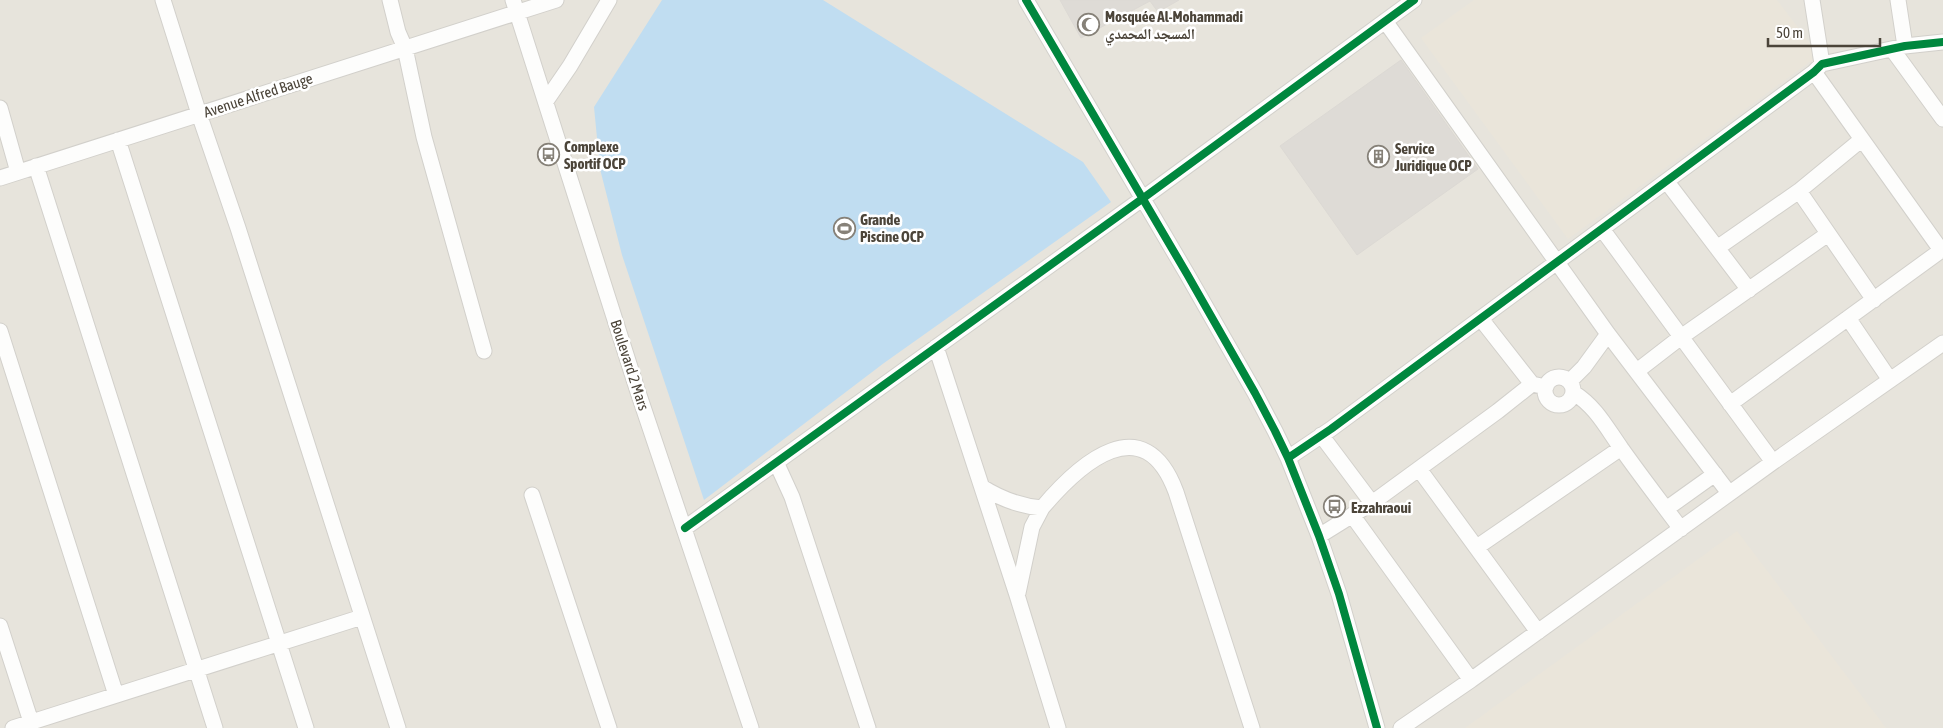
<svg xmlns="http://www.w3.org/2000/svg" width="1943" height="728" viewBox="0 0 1943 728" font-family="'Asap Condensed','Noto Naskh Arabic',sans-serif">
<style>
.residential{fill:#e7e4dc}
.education{fill:#eae5da}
.water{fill:#c0ddf1}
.building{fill:#dedbd6;stroke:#dcd9d4}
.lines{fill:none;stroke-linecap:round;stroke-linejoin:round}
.minor-casing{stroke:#d2d0cb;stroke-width:17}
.minor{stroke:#fdfdfc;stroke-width:15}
.cycleway-casing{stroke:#fff;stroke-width:11}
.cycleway{stroke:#00873e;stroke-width:8}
.labels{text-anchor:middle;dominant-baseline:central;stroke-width:5;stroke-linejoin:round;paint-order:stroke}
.poi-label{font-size:15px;font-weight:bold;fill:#4b4439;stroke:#fff;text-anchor:start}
.street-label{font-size:15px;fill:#4b4439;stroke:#fff}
</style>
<rect width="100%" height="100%" fill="#f4f2ee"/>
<path class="residential" d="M0 0H1943V728H0Z"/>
<path class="education" d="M1474 0H1777L1819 55 1568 239 1421 38Z
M1737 531 1886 728H1465Z"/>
<path class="water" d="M662 0H823L1083 162 1111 202 884 363 704 500 622 255 600 169 594 107Z"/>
<path class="building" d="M1060 0H1179L1158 12 1150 1 1081 38Z
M1401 60 1478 169 1357 255 1280 146Z"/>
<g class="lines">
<defs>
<path id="minor" d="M163 0 199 114 238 228 398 728
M390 0 398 32 405 48 424 137 484 351
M513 0 637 389 751 728
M1026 0 1187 274 1255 393 1275 431 1288 458 1319 536 1339 594 1377 728
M1812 0 1822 64
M1898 0 1905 46
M1385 21 1608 334 1729 493
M1892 49 1943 119
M1814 72 1941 250
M546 101 570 66 609 0
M0 108 18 172
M118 140 306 728
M36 166 215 728
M0 178 556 0
M1667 182 1749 290
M1799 191 1874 300
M1602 229 1773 462
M1717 248 1799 191 1861 140
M1848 318 1890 380
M1481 319 1532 384
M0 331 116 695
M936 347 1017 595 1058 728
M1637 371 1681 337 1828 234
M1545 391a14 14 0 1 1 28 0a14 14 0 1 1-28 0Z
M1570 381 1584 367 1608 334
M1574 393C1596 407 1606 427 1621 448 1640 475 1661 502 1681 529
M1730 404 1943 249
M1321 435 1372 503
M1288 458 1331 429 1814 72 1822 64 1905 46 1943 42
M776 462 792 497 868 728
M1419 469 1538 632
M982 487C1001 499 1019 506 1042 508 1080 463 1144 406 1176 492L1252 728
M532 495 609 728
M1666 509 1715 474
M1352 515 1471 680
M685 528 1142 199 1414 0
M1319 536 1372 503 1498 411 1532 384 1546 387
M1477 547 1621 448
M1018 593 1032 527 1042 508
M0 626 33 728
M13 728 362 617
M1401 728 1471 680 1773 462 1943 343"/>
</defs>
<use href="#minor" class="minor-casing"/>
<use href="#minor" class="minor"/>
<defs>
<path id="cycleway" d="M1026 0 1187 274 1255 393 1275 431 1288 458 1319 536 1339 594 1377 728
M1288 458 1331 429 1814 72 1822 64 1905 46 1943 42
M685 528 1142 199 1414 0"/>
</defs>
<use href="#cycleway" class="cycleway-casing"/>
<use href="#cycleway" class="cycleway"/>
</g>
<defs>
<symbol id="mosque-ring" viewBox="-11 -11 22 22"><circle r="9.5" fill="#fff" stroke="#868178" stroke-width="1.5"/><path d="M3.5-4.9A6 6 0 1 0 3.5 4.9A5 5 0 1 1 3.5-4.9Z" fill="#868178"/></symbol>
<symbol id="bus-ring" viewBox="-11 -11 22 22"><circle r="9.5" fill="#fff" stroke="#868178" stroke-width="1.5"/><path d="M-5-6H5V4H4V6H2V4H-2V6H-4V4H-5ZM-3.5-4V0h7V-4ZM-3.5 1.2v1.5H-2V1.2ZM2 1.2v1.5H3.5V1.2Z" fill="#868178"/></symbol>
<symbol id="building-ring" viewBox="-11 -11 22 22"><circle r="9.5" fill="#fff" stroke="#868178" stroke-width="1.5"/><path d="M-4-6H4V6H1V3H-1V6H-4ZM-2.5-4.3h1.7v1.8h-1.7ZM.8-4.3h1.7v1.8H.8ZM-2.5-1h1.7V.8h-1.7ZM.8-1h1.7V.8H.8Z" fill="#868178"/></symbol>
<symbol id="stadium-ring" viewBox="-11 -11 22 22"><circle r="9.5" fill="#fff" stroke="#868178" stroke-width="1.5"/><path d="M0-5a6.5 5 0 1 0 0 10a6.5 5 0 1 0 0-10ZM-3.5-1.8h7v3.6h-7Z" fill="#868178"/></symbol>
</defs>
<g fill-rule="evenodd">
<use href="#mosque-ring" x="1076" y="12" width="25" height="25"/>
<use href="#bus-ring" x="536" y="142" width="25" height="25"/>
<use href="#building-ring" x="1366" y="144" width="25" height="25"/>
<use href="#stadium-ring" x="832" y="216" width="25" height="25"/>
<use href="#bus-ring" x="1322" y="494" width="25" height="25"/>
</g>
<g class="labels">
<g class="poi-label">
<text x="1105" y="16">Mosquée Al-Mohammadi<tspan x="1105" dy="17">المسجد المحمدي</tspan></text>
<text x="564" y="146">Complexe<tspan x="564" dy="17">Sportif OCP</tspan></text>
<text x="1395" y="148">Service<tspan x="1395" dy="17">Juridique OCP</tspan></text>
<text x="860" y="219">Grande<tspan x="860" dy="17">Piscine OCP</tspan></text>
<text x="1351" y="507">Ezzahraoui</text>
</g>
<g class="street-label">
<text transform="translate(258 95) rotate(-18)">Avenue Alfred Bauge</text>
<text transform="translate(630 365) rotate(72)">Boulevard 2 Mars</text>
</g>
</g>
<path d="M1768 38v8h112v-8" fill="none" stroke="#4b4439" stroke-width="2.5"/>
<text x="1776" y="38" font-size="15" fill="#4b4439" stroke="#ffffff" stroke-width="4" paint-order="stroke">50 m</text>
</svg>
